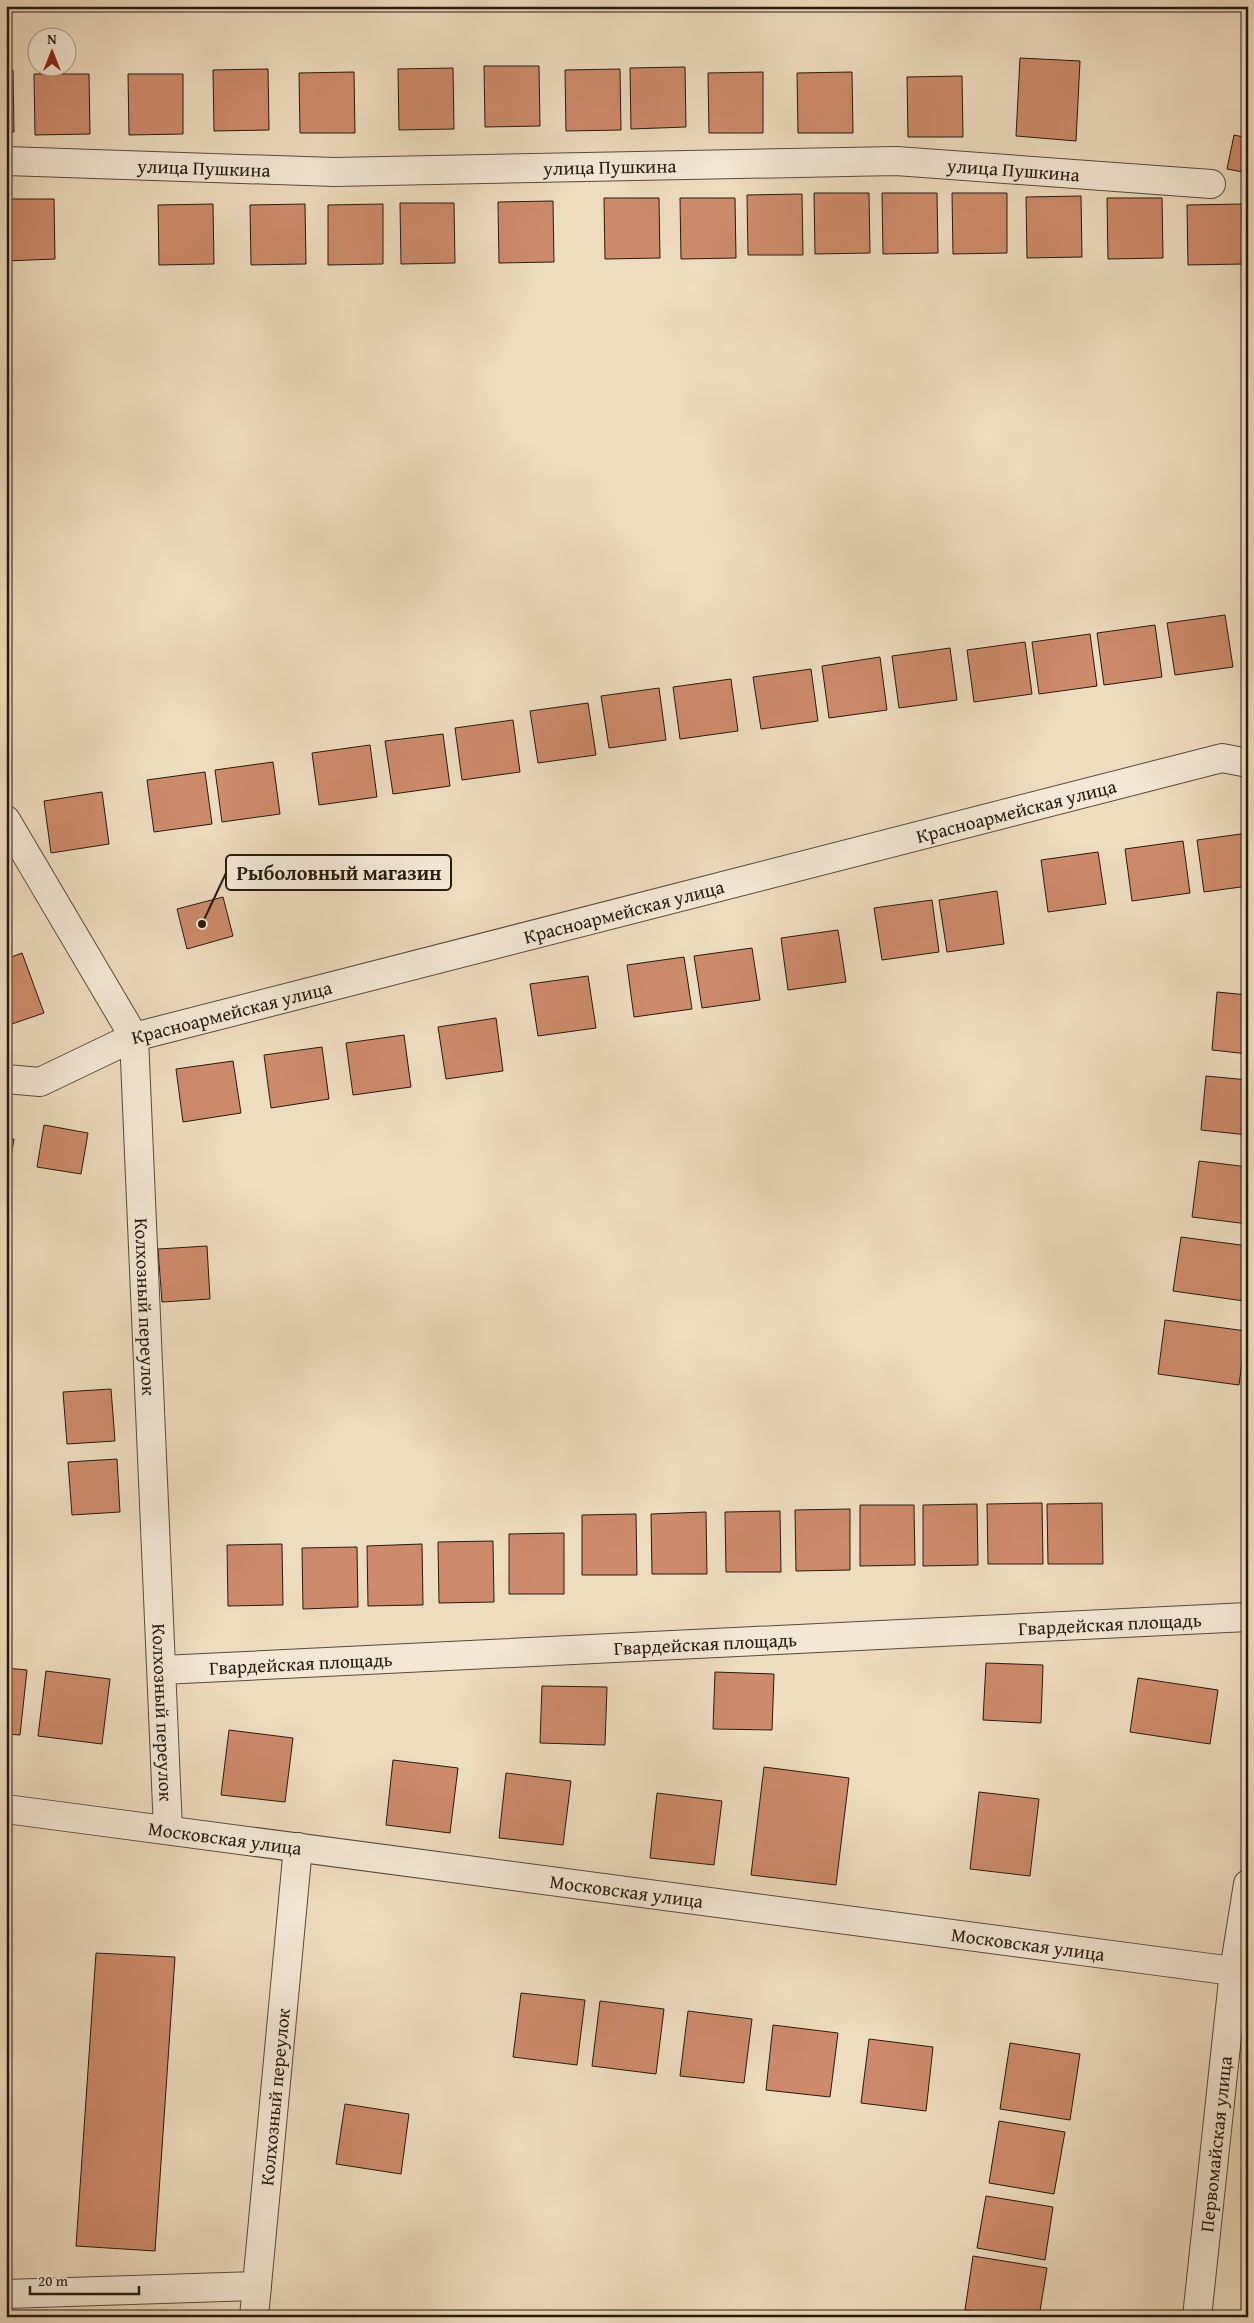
<svg xmlns="http://www.w3.org/2000/svg" width="1254" height="2323" viewBox="0 0 1254 2323" font-family="'Gentium Book Plus',serif">
<style>
.building{fill:#cd8b6b;stroke:#261a0f}
.lines{fill:none;stroke-linecap:round;stroke-linejoin:round}
.minor-casing{stroke:#584a3b;stroke-width:30}
.minor{stroke:#f4e8d5;stroke-width:28}
.labels{text-anchor:middle;dominant-baseline:central;stroke-width:4.5;stroke-linejoin:round;paint-order:stroke}
.street-label{font-size:19px;fill:#261a0f;stroke:#f4e8d5}
.leader{fill:none;stroke:#261a0f;stroke-width:2}
.callout-dot{fill:#261a0f;stroke:#f4e8d5;stroke-width:2}
.callout{fill:#f4e8d5;stroke:#261a0f;stroke-width:2}
.callout-label{font-size:20px;text-anchor:middle;font-weight:bold;fill:#261a0f}
</style>
<rect width="100%" height="100%" fill="#eedcbe"/>
<filter id="stains"><feTurbulence type="fractalNoise" baseFrequency=".004" numOctaves="4"/><feColorMatrix values="0 0 0 0 .2 0 0 0 0 .09 0 0 0 0 .02 0 0 0 .5 -.17"/></filter>
<radialGradient id="worn" r=".72"><stop offset=".6" stop-color="#630" stop-opacity="0"/><stop offset="1" stop-color="#630" stop-opacity=".3"/></radialGradient>
<path class="building" d="M1020 58 1080 61 1076 141 1016 136Z
M484 66H539L540 126 485 127Z
M685 67 686 127 631 129 630 68Z
M453 68 454 129 399 130 398 69Z
M268 69 269 130 214 131 213 70Z
M620 69 621 130 566 131 565 70Z
M13 70 14 132H6V71Z
M354 72 355 133H300L299 73Z
M763 72V133H709L708 73Z
M852 72 853 133H798L797 73Z
M34 74H89L90 134 35 135Z
M128 74H183V134L129 135Z
M962 76 963 137H908L907 77Z
M1234 135 1248 138V173L1227 169Z
M814 193H869L870 253 815 254Z
M882 193H937L938 253 883 254Z
M952 193H1007V253L953 254Z
M802 194 803 255H748L747 195Z
M1081 196 1082 257 1027 258 1026 197Z
M604 198H659L660 258 605 259Z
M680 198H735L736 258 681 259Z
M1107 198H1162L1163 258 1108 259Z
M6 199H54L55 259 6 261Z
M553 201 554 262 499 263 498 202Z
M400 203H454L455 263 401 264Z
M213 204 214 264 159 265 158 205Z
M305 204 306 264 251 265 250 205Z
M383 204V264L328 265V205Z
M1242 204 1243 264 1188 265 1187 205Z
M1225 615 1233 667 1175 675 1167 623Z
M1155 625 1162 677 1104 685 1097 633Z
M1090 634 1097 686 1039 694 1032 642Z
M1025 642 1032 694 974 702 967 650Z
M950 648 957 700 899 708 892 656Z
M880 657 887 710 829 718 822 666Z
M811 669 818 721 761 729 753 677Z
M731 679 738 731 680 739 673 687Z
M659 688 666 740 609 748 601 696Z
M588 703 596 755 538 763 530 711Z
M513 720 520 772 462 780 455 728Z
M443 734 450 786 393 794 385 741Z
M370 745 377 797 319 805 312 753Z
M273 762 280 814 222 822 215 770Z
M205 772 212 824 154 832 147 780Z
M102 792 109 844 51 853 44 801Z
M1248 833V886L1204 892 1197 840Z
M1183 841 1190 893 1132 901 1125 849Z
M1098 852 1106 904 1048 912 1041 860Z
M997 891 1004 944 947 952 939 900Z
M223 897 233 936 187 949 177 909Z
M932 900 939 952 882 960 874 908Z
M838 930 846 982 788 990 781 938Z
M752 948 760 1000 702 1008 694 956Z
M22 953 44 1013 6 1026V959Z
M684 957 692 1009 634 1017 627 965Z
M588 976 596 1028 538 1036 530 984Z
M1217 992 1248 995V1054L1212 1050Z
M496 1018 503 1071 446 1079 438 1027Z
M404 1035 411 1087 353 1095 346 1043Z
M322 1047 329 1099 271 1108 264 1055Z
M233 1061 241 1113 183 1122 176 1069Z
M1206 1076 1248 1080V1135L1201 1130Z
M44 1125 88 1133 81 1174 37 1167Z
M6 1138 14 1139 7 1181H6Z
M1199 1161 1248 1167V1224L1192 1217Z
M1181 1237 1248 1246V1273L1244 1301 1173 1291Z
M207 1246 210 1299 162 1302 158 1249Z
M1165 1320 1246 1331 1239 1385 1158 1374Z
M111 1389 115 1441 67 1444 63 1392Z
M117 1459 120 1512 72 1515 68 1462Z
M1042 1503 1043 1564H988L987 1504Z
M1102 1503 1103 1564H1048L1047 1504Z
M977 1504 978 1565 923 1566V1505Z
M860 1505H914L915 1565 860 1566Z
M850 1509V1570L796 1571 795 1510Z
M780 1511 781 1572H726L725 1512Z
M706 1512 707 1574H652L651 1514Z
M636 1514 637 1575H582V1515Z
M564 1533V1594H509V1534Z
M493 1541 494 1602 439 1603 438 1542Z
M282 1544 283 1605 228 1606 227 1545Z
M422 1544 423 1605 368 1606 367 1546Z
M357 1547 358 1607 303 1609 302 1548Z
M986 1663 1043 1665 1041 1723 983 1720Z
M6 1668 27 1670 20 1735 6 1734Z
M46 1671 110 1679 102 1744 38 1736Z
M715 1672 774 1674 772 1730 713 1729Z
M1138 1678 1218 1690 1210 1744 1130 1732Z
M542 1686 607 1687 605 1745 540 1743Z
M229 1730 293 1738 285 1802 221 1795Z
M393 1760 458 1768 450 1833 386 1825Z
M764 1767 849 1778 836 1885 751 1875Z
M506 1773 571 1781 563 1845 499 1838Z
M979 1792 1039 1799 1030 1876 970 1869Z
M657 1793 722 1801 714 1865 650 1858Z
M96 1953 175 1957 155 2251 76 2246Z
M521 1993 585 2000 577 2065 513 2057Z
M600 2001 664 2009 656 2074 592 2066Z
M688 2011 752 2019 744 2083 680 2076Z
M773 2025 838 2033 830 2097 766 2090Z
M869 2039 933 2047 926 2111 861 2103Z
M1010 2043 1080 2054 1070 2120 1000 2109Z
M345 2104 409 2114 401 2174 336 2164Z
M999 2121 1065 2132 1054 2194 989 2183Z
M986 2196 1053 2207 1045 2260 977 2248Z
M973 2256 1047 2268 1039 2317H1008L965 2310Z"/>
<g class="lines">
<defs>
<g id="minor">
<path id="s1" d="M6 161 334 172 896 161 1211 184"/>
<path id="s2" d="M6 820 134 1037 168 1830"/>
<path id="s3" d="M6 1079 40 1082 134 1037 1222 758 1248 763"/>
<path id="s4" d="M162 1670 1248 1617"/>
<path id="s5" d="M6 1809 1248 1973"/>
<path d="M6 2294 257 2286"/>
<path id="s6" d="M254 2317 298 1847"/>
<path id="s7" d="M1197 2317 1234 1971 1248 1884"/>
</g>
</defs>
<use href="#minor" class="minor-casing"/>
<use href="#minor" class="minor"/>
</g>
<g class="labels">
<g class="street-label">
<text stroke="none"><textPath href="#s1" startOffset="604">улица Пушкина</textPath></text>
<text stroke="none"><textPath href="#s1" startOffset="198">улица Пушкина</textPath></text>
<text stroke="none"><textPath href="#s1" startOffset="1008">улица Пушкина</textPath></text>
<text stroke="none"><textPath href="#s3" startOffset="1049">Красноармейская улица</textPath></text>
<text stroke="none"><textPath href="#s3" startOffset="644">Красноармейская улица</textPath></text>
<text stroke="none"><textPath href="#s3" startOffset="239">Красноармейская улица</textPath></text>
<text stroke="none"><textPath href="#s2" startOffset="522">Колхозный переулок</textPath></text>
<text stroke="none"><textPath href="#s4" startOffset="949">Гвардейская площадь</textPath></text>
<text stroke="none"><textPath href="#s4" startOffset="544">Гвардейская площадь</textPath></text>
<text stroke="none"><textPath href="#s4" startOffset="139">Гвардейская площадь</textPath></text>
<text stroke="none"><textPath href="#s2" startOffset="928">Колхозный переулок</textPath></text>
<text stroke="none"><textPath href="#s5" startOffset="221">Московская улица</textPath></text>
<text stroke="none"><textPath href="#s5" startOffset="626">Московская улица</textPath></text>
<text stroke="none"><textPath href="#s5" startOffset="1031">Московская улица</textPath></text>
<text stroke="none"><textPath href="#s6" startOffset="221">Колхозный переулок</textPath></text>
<text stroke="none"><textPath href="#s7" startOffset="174">Первомайская улица</textPath></text>
</g>
</g>
<path class="leader" d="M202 924L226 873"/>
<circle class="callout-dot" cx="202" cy="924" r="5"/>
<rect class="callout" x="226" y="855" width="225" height="35" rx="5"/>
<g class="callout-label">
<text x="339" y="880">Рыболовный магазин</text>
</g>
<rect width="1254" height="2323" fill="none" stroke="#eedcbe" stroke-width="25"/>
<rect x="8" y="8" width="1239" height="2308" fill="none" stroke="#261a0f" stroke-width="2.5"/>
<rect x="12" y="12" width="1229" height="2298" fill="none" stroke="#261a0f"/>
<g transform="translate(52 52)"><circle r="24" fill="#f4e8d5" stroke="#a29686"/>
<path d="M0-4L9 19L0 12L-9 19Z" fill="#8f2418"/>
<text y="-8" font-size="14" font-weight="bold" text-anchor="middle" fill="#261a0f">N</text>
</g>
<path d="M30 2286v8h109v-8" fill="none" stroke="#261a0f" stroke-width="2.5"/>
<text x="38" y="2286" font-size="15" fill="#261a0f" stroke="#f4e8d5" stroke-width="4" paint-order="stroke">20 m</text>
<rect width="100%" height="100%" filter="url(#stains)"/>
<rect width="100%" height="100%" fill="url(#worn)"/>
</svg>
